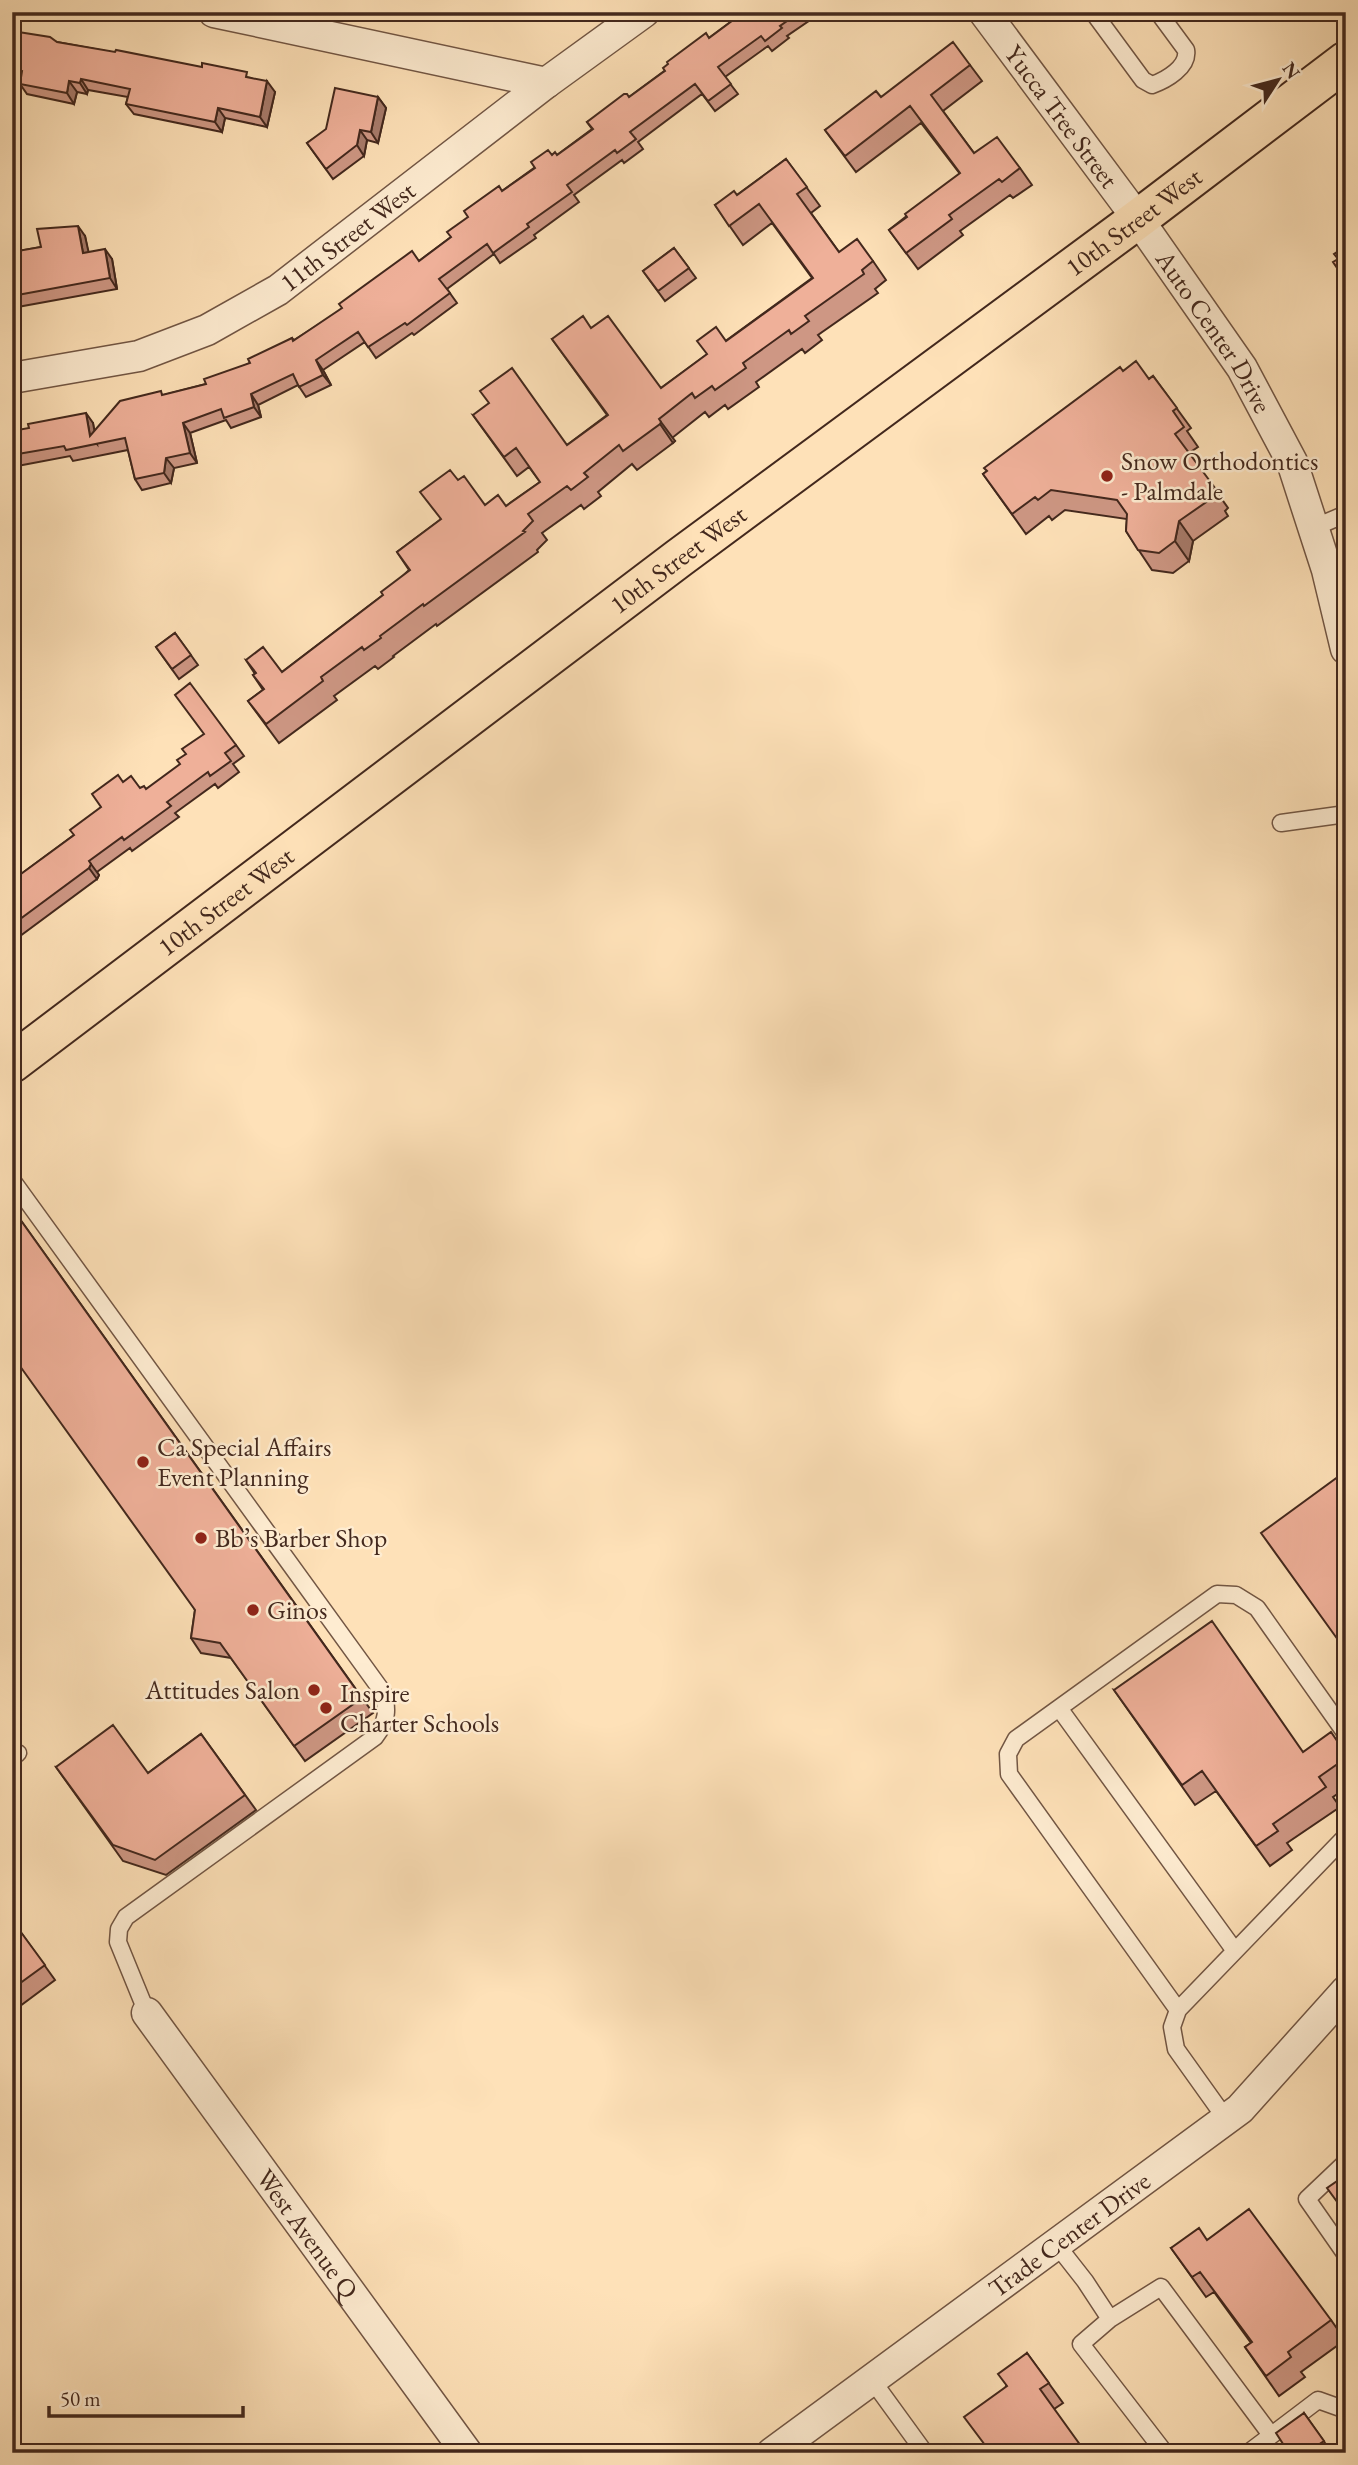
<svg xmlns="http://www.w3.org/2000/svg" width="1358" height="2465" viewBox="0 0 1358 2465" font-family="'EB Garamond',serif">
<style>
.lines{fill:none;stroke-linecap:round;stroke-linejoin:round}
.service-casing{stroke:#725644;stroke-width:19}
.minor-casing{stroke:#725644;stroke-width:33}
.primary-casing{stroke:#43281d;stroke-width:42}
.service{stroke:#feecd1;stroke-width:16}
.minor{stroke:#feecd1;stroke-width:30}
.primary{stroke:#fee1b8;stroke-width:38}
.wall{fill:#ce9784;stroke:#43281d;stroke-width:2}
.shaded-wall{fill:#a77b6b;stroke:#43281d;stroke-width:2}
.building{fill:#efb099;stroke:#43281d;stroke-width:2}
.poi-dot{fill:#8f2418;stroke:#feecd1;stroke-width:2.5}
.labels{text-anchor:middle;dominant-baseline:central;stroke-width:5;stroke-linejoin:round;paint-order:stroke}
.street-label{font-size:26px;fill:#43281d;stroke:#feecd1}
.poi-label{font-size:26px;fill:#43281d;stroke:#feecd1;text-anchor:start}
</style>
<rect width="100%" height="100%" fill="#fee1b8"/>
<filter id="stains"><feTurbulence type="fractalNoise" baseFrequency=".00286" numOctaves="4"/><feColorMatrix values="0 0 0 0 .2 0 0 0 0 .09 0 0 0 0 .02 0 0 0 .5 -.17"/></filter>
<radialGradient id="worn" r=".72"><stop offset=".6" stop-color="#630" stop-opacity="0"/><stop offset="1" stop-color="#630" stop-opacity=".3"/></radialGradient>
<g class="lines">
<defs>
<path id="service" d="M1093 12 1143 80 1152 85C1166 80 1189 67 1186 50L1158 12
M1313 528 1346 514
M1281 823 1346 814
M12 1180 382 1691C389 1709 387 1722 375 1737L126 1917 119 1929 118 1942 147 2013
M1059 1708 1235 1951
M12 1757 18 1753
M1178 2010 1009 1774 1008 1754 1016 1739 1217 1594 1236 1595 1257 1608 1346 1734
M1226 2119 1176 2049 1172 2027 1178 2010 1346 1836
M1346 2162 1307 2199 1346 2255
M1056 2244 1085 2281 1110 2319
M872 2380 925 2453
M1165 2453 1081 2344 1110 2319 1161 2287 1271 2435
M1248 2453 1318 2400 1346 2410"/>
<g id="minor">
<path d="M214 12 546 83"/>
<path id="s1" d="M984 12 1138 219 1242 368 1292 462 1327 570 1346 649"/>
<path id="s2" d="M12 378 139 356 207 330 278 290 546 83 644 12"/>
<path id="s3" d="M147 2013 467 2453"/>
<path id="s4" d="M772 2453 1240 2109 1346 1991"/>
</g>
<g id="primary">
<path id="s5" d="M12 1063 679 558 1138 219 1346 61"/>
</g>
</defs>
<use href="#service" class="service-casing"/>
<use href="#minor" class="minor-casing"/>
<use href="#primary" class="primary-casing"/>
<use href="#service" class="service"/>
<use href="#minor" class="minor"/>
<use href="#primary" class="primary"/>
</g>
<path class="wall" d="M744 12H822L787 36 789 38 772 51 768 46 725 77 738 94 715 111 702 94 638 142 643 149 624 163 622 160 574 195 579 202 534 235 536 238 500 263 494 254 447 289 457 303 414 335 412 333 376 358 365 342 323 370 331 385 306 397 298 385 258 405 261 417 231 428 226 420 190 433 197 463 174 468 171 483 142 490 135 479 128 450 73 461 70 456 12 467V431L93 423 94 431 164 395 206 384 250 363 292 338 294 340 419 261 451 237 502 191 552 155H557L592 129 587 122 629 97Z
M12 31 57 42 251 78 275 92 267 127 225 118 222 132 134 114 126 104 128 97 88 90 87 94 77 92 74 104 27 94 20 84V80L12 78Z
M970 65 982 81 943 111 974 153 1020 168 1032 185 1013 198 1010 195 960 231 963 235 918 269 889 230 960 174 921 123 856 172 825 130 881 97Z
M378 97 386 108 378 143 367 140 364 156 333 179 307 143Z
M786 159 820 206 811 213 839 252 873 261 886 280 875 289 878 293 818 335 822 340 805 353 802 349 756 382 759 387 728 409 725 405 709 417 705 412 672 438 675 441 673 443 637 470 632 464 598 492 601 496 584 509 581 505 542 533 547 540 537 550 538 552 437 626 436 624 393 656 394 657 378 669 375 666 334 696 337 700 279 743 248 701 263 690 253 675 255 674 246 660 282 672 383 595 409 570 397 552 440 520 458 480 485 505 506 506 540 482 529 467 517 476 473 415 567 445 607 415 552 339 591 328 661 388 812 278 772 223 743 245 715 205 737 195Z
M85 236 88 252 112 259 117 289 12 308V252L41 247Z
M674 248 696 278 665 301 643 271Z
M1123 371 1149 379 1153 376 1191 428 1187 431 1198 447 1189 453 1228 508 1225 511 1228 516 1193 541 1189 561 1173 573 1152 570 1126 531 1127 519 1065 510 1052 520 1049 516 1026 534 983 474Z
M175 633 198 665 179 679 156 647Z
M236 745 244 756 233 764 239 772 218 788 215 784 175 813 179 817 132 851 130 848 97 872 99 875 97 879 12 942V869L21 874 74 835 101 807 123 782 140 788 146 789Z
M12 1208 373 1713 305 1761 231 1658 201 1653 191 1638 195 1610Z
M1114 1690 1303 1752 1346 1754V1788L1333 1797 1340 1807 1287 1843 1292 1850 1270 1866 1216 1791 1195 1805Z
M201 1734 256 1810 166 1875 123 1861 56 1767 148 1773Z
M12 1920 55 1980 12 2012Z
M1207 2240 1331 2320 1345 2340 1301 2372 1305 2377 1279 2396 1245 2347 1251 2343 1214 2292 1206 2297 1171 2248Z
M1027 2353 1063 2403 1054 2409 1006 2386Z
M1304 2413 1332 2453H1277L1285 2447Z"/>
<path class="shaded-wall" d="M81 79 88 90 87 94 80 83Z
M69 81 77 92 74 104 67 93Z
M267 81 275 92 267 127 260 117Z
M378 97 386 108 378 143 371 132Z
M218 108 225 118 222 132 215 122Z
M360 130 367 140 364 156 357 145Z
M78 226 85 236 91 263 83 253Z
M105 249 112 259 117 289 110 278Z
M316 360 323 370 331 385 323 375Z
M251 394 258 405 261 417 254 407Z
M86 413 93 423 97 444 90 436Z
M661 422 675 441 673 443 660 424Z
M183 423 190 433 197 463 190 453Z
M166 458 174 468 171 483 164 473Z
M1179 521 1193 541 1189 561 1175 541Z
M91 864 99 875 97 879 89 868Z"/>
<path class="building" d="M744 12H800L780 26 782 28 765 41 761 36 718 67 731 84 708 101 695 84 630 132 636 139 617 153 615 150 567 185 572 192 527 224 529 227 493 253 487 244 439 279 450 293 407 325 405 323 368 347 358 332 316 360 323 375 299 387 293 374 251 394 254 407 224 418 221 409 183 423 190 453 166 458 164 473 135 479 125 438 66 450 64 446 12 455V431L29 428 28 424 86 413 90 436 120 401 161 391 162 395 206 384 204 379 250 363 248 359 292 338 293 341 342 308 339 304 412 251 419 261 451 237 447 232 468 217 464 211 499 186 502 191 535 168 531 162 548 150 552 155 555 152 557 155 593 129 587 122 624 94H627L629 97 662 73 665 71 663 68 668 64 667 62 706 33 709 38Z
M12 31 50 37 57 42 115 52 116 50 202 67V63L247 72 246 77 267 81 260 117 218 108 215 122 126 104 130 89 81 79 80 83 69 81 67 93 20 84 22 71 12 69Z
M953 42 970 65 931 95 974 153 997 137 1020 168 1002 182 999 179 949 215 952 219 906 253 889 230 907 217 905 214 960 173 910 106 845 156 825 130 876 91 881 97Z
M335 88 378 97 371 132 360 130 357 145 326 169 307 143 326 129Z
M786 159 807 187 797 194 839 252 857 239 873 261 862 270 864 274 805 316 809 321 791 334 789 330 743 363 746 368 715 390 712 386 695 398 692 393 659 419 661 422 660 424 623 451 619 445 584 473 588 477 571 490 567 486 528 514 533 521 523 531 525 532 424 606 423 604 380 636 381 638 364 650 362 647 321 677 323 681 266 724 248 701 264 689 253 675 256 673 246 660 263 647 282 672 383 595 381 592 410 570 397 552 441 519 420 492 450 470 458 480 464 476 485 505 498 495 506 506 540 482 516 448 504 457 473 415 489 403 480 391 512 368 567 445 608 415 552 339 583 316 591 328 608 316 661 388 707 354 697 341 716 327 726 341 813 278 759 204 729 226 715 205 734 191 737 195Z
M78 226 83 253 105 249 110 278 12 296V252L41 247 37 229Z
M1346 246V281L1333 262 1338 259 1334 254Z
M674 248 689 268 658 291 643 271Z
M1136 361 1149 379 1153 376 1177 408 1173 411 1184 427 1175 434 1215 488 1211 491 1215 496 1179 521 1175 541 1159 553 1138 550 1126 531 1127 514 1117 500 1051 490 1038 500 1035 497 1012 514 983 474 987 471 984 468 1120 367 1123 371Z
M175 633 191 655 172 669 156 647Z
M190 683 236 745 225 753 231 761 210 776 208 772 167 802 171 806 124 840 122 837 89 861 91 864 89 868 12 925V869L15 867 21 874 74 835 70 830 101 807 92 794 118 775 123 782 131 776 140 788 144 786 146 789 180 764 177 760 186 754 182 749 204 734 175 695Z
M12 1208 362 1698 294 1746 220 1643 191 1638 195 1610 12 1355Z
M1346 1471V1651L1261 1533Z
M1212 1621 1303 1752 1331 1732 1346 1754V1758L1319 1777 1326 1787 1273 1824 1278 1831 1256 1846 1202 1771 1182 1785 1114 1690Z
M113 1725 148 1773 201 1734 245 1795 155 1860 113 1845 56 1767Z
M12 1920 45 1965 12 1989Z
M1346 2175V2214L1327 2188Z
M1249 2209 1331 2320 1288 2352 1291 2357 1266 2376 1245 2347 1252 2342 1200 2272 1192 2277 1171 2248 1199 2228 1207 2240Z
M1027 2353 1049 2383 1040 2389 1086 2453H991L964 2417 1007 2386 998 2374Z
M1304 2413 1324 2441 1318 2445 1324 2453H1277L1285 2447 1276 2433Z"/>
<g class="poi-dot">
<circle cx="1107" cy="476" r="7"/>
<circle cx="143" cy="1462" r="7"/>
<circle cx="201" cy="1538" r="7"/>
<circle cx="253" cy="1610" r="7"/>
<circle cx="314" cy="1690" r="7"/>
<circle cx="326" cy="1708" r="7"/>
</g>
<g class="labels">
<g class="street-label">
<text stroke="none"><textPath href="#s1" startOffset="130">Yucca Tree Street</textPath></text>
<text stroke="none"><textPath href="#s5" startOffset="1402">10th Street West</textPath></text>
<text stroke="none"><textPath href="#s2" startOffset="371">11th Street West</textPath></text>
<text stroke="none"><textPath href="#s1" startOffset="394">Auto Center Drive</textPath></text>
<text stroke="none"><textPath href="#s5" startOffset="835">10th Street West</textPath></text>
<text stroke="none"><textPath href="#s5" startOffset="268">10th Street West</textPath></text>
<text stroke="none"><textPath href="#s3" startOffset="273">West Avenue Q</textPath></text>
<text stroke="none"><textPath href="#s4" startOffset="369">Trade Center Drive</textPath></text>
</g>
<g class="poi-label">
<text x="1121" y="461">Snow Orthodontics<tspan x="1121" dy="30">- Palmdale</tspan></text>
<text x="157" y="1447">Ca Special Affairs<tspan x="157" dy="30">Event Planning</tspan></text>
<text x="215" y="1538">Bb’s Barber Shop</text>
<text x="267" y="1610">Ginos</text>
<text x="300" y="1690" text-anchor="end">Attitudes Salon</text>
<text x="340" y="1693">Inspire<tspan x="340" dy="30">Charter Schools</tspan></text>
</g>
</g>
<rect width="1358" height="2465" fill="none" stroke="#fee1b8" stroke-width="42"/>
<rect x="14" y="14" width="1330" height="2437" fill="none" stroke="#43281d" stroke-width="3.5"/>
<rect x="21" y="21" width="1316" height="2423" fill="none" stroke="#43281d" stroke-width="2"/>
<g transform="translate(1278 80) rotate(54)" stroke="#feecd1" stroke-width="5" paint-order="stroke">
<path d="M0-5L12 26L0 18L-12 26Z" fill="#43281d"/>
<text y="-10" font-size="19" font-weight="bold" text-anchor="middle" fill="#43281d">N</text>
</g>
<path d="M49 2406v10h194v-10" fill="none" stroke="#43281d" stroke-width="3.5"/>
<text x="60" y="2406" font-size="21" fill="#43281d" stroke="#feecd1" stroke-width="5" paint-order="stroke">50 m</text>
<rect width="100%" height="100%" filter="url(#stains)"/>
<rect width="100%" height="100%" fill="url(#worn)"/>
</svg>
